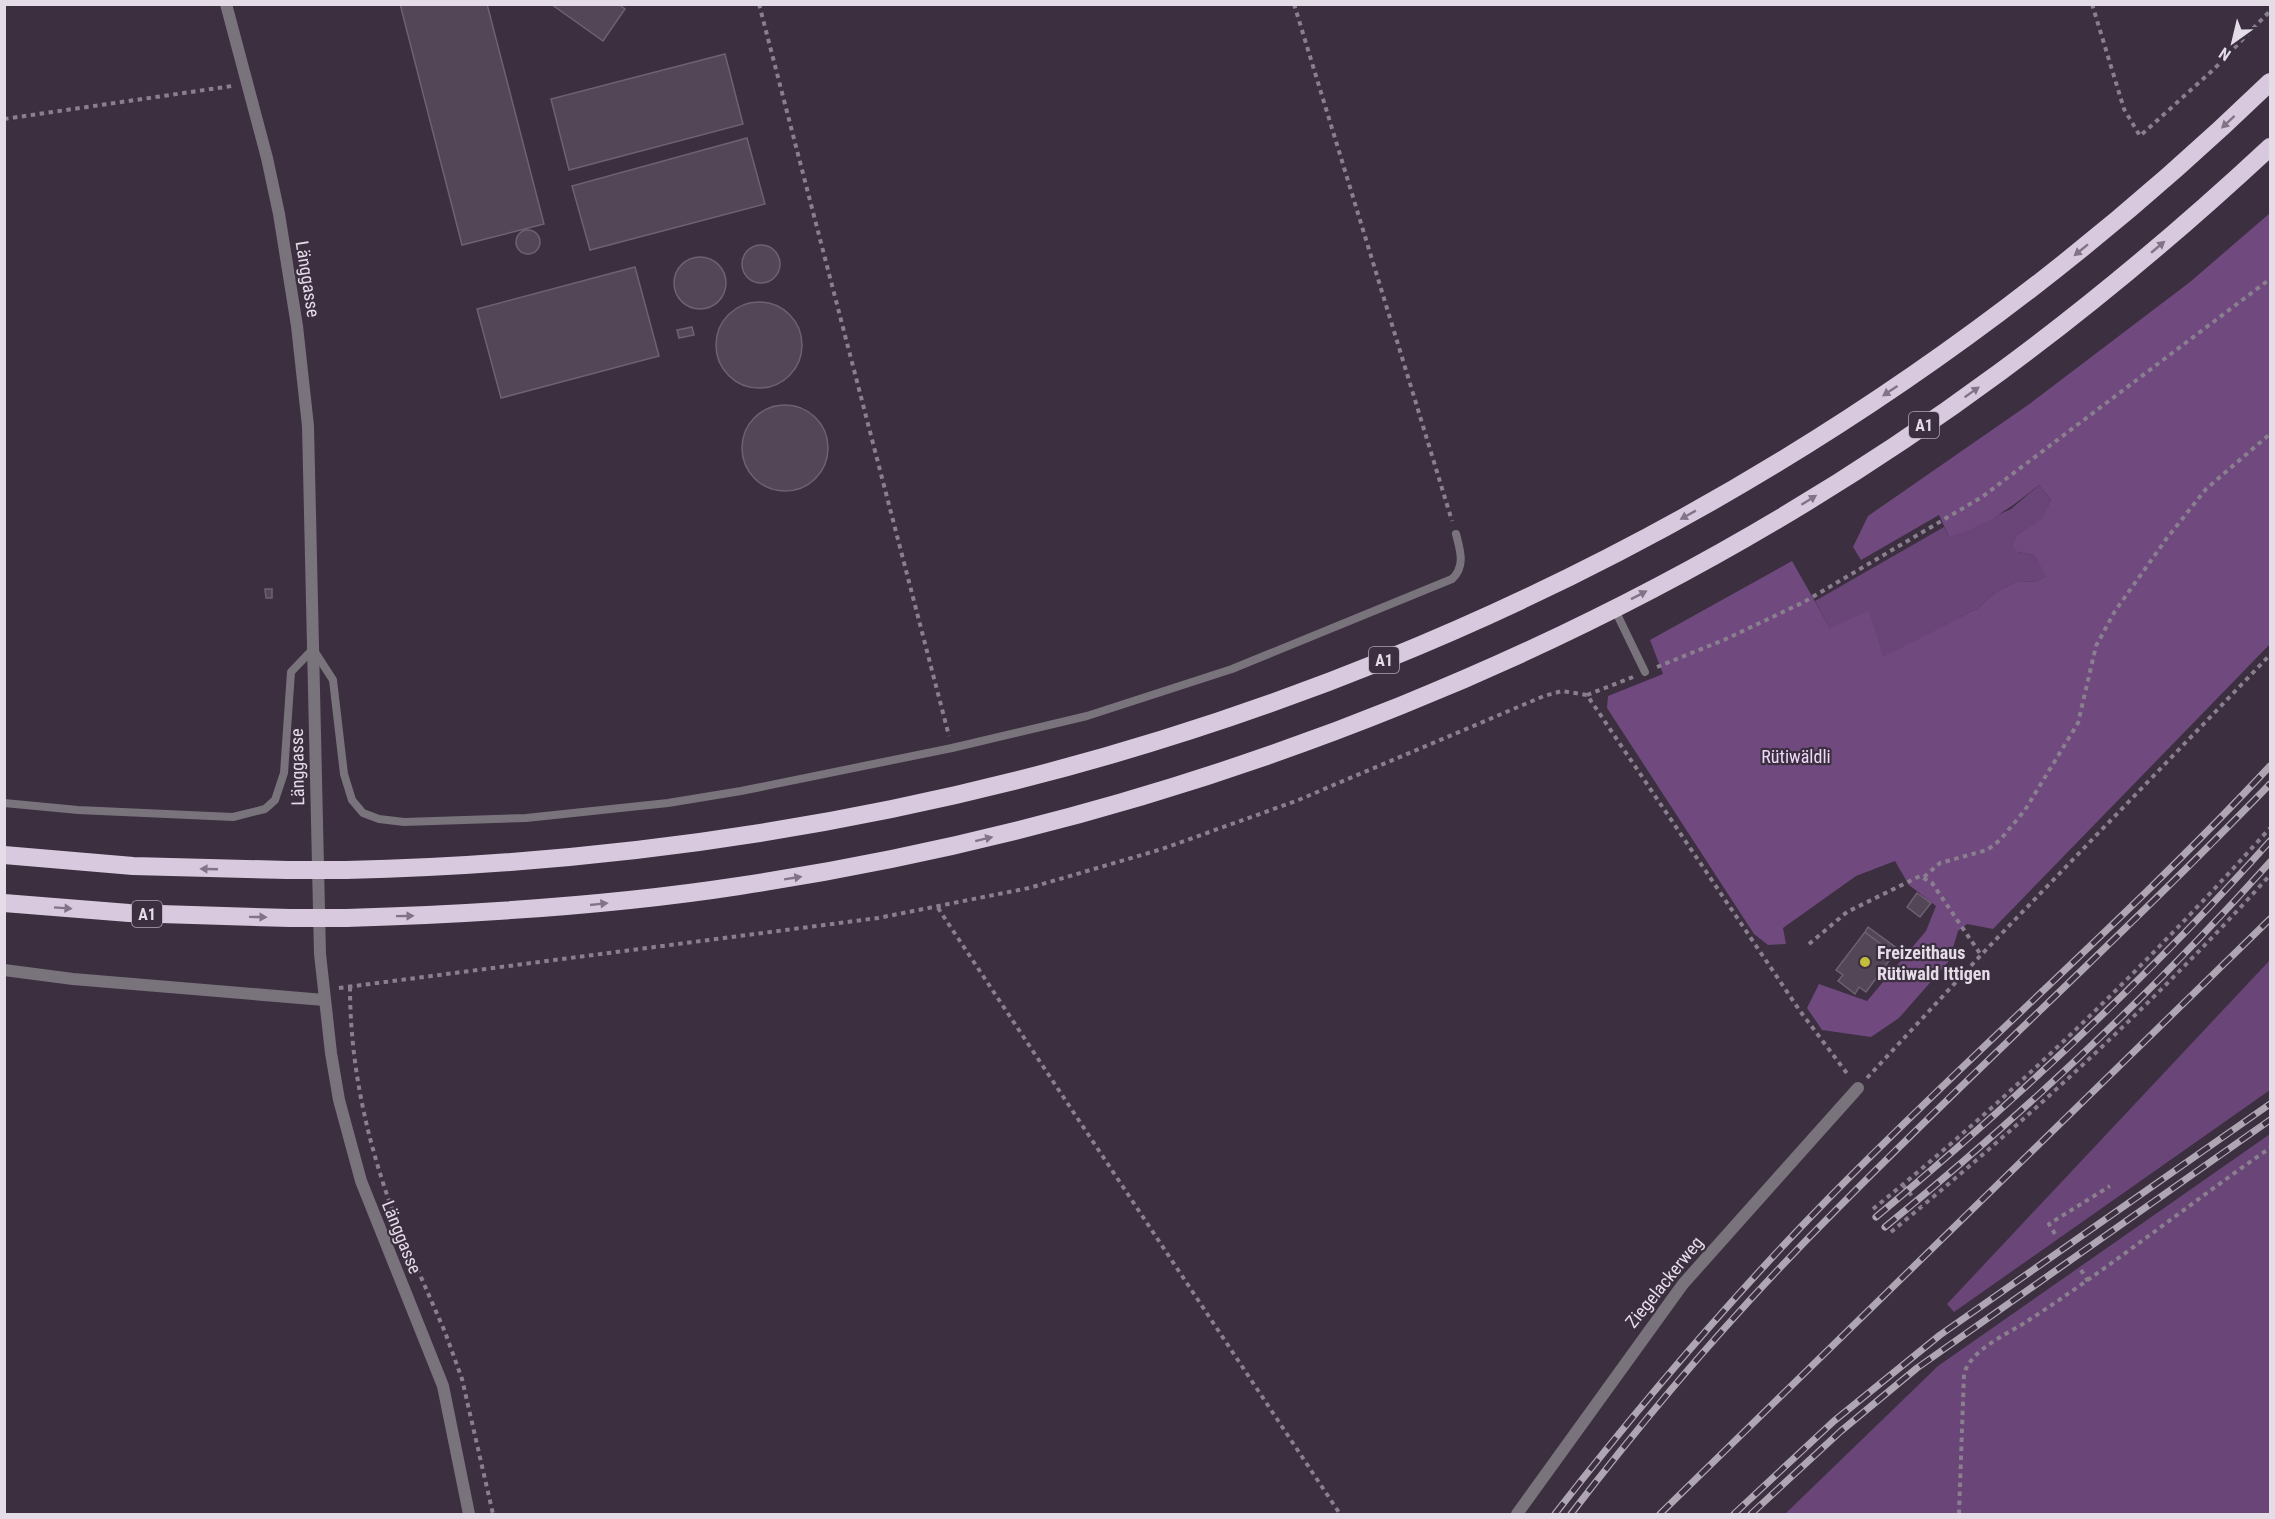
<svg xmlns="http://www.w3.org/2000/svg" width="2275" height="1519" viewBox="0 0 2275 1519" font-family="'Roboto Condensed',sans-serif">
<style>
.green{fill:#6a4678}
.forest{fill:#70497f}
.building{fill:#524657;stroke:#6e6173;stroke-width:1.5}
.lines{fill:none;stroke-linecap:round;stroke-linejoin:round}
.path{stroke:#8a7f8e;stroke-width:4;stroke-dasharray:4.5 4.5;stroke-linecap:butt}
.service{stroke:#79737c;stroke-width:8}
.minor{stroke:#79737c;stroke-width:12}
.tertiary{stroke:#79737c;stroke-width:12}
.motorway{stroke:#d8c9de;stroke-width:18}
.rail-casing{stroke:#afa6b3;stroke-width:7}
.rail{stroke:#3b2f40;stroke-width:4.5;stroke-dasharray:14;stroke-linecap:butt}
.motorway-bridge{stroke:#d8c9de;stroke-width:18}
.oneway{fill:#827487}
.poi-dot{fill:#c3bd3e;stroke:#3b2f40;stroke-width:2}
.labels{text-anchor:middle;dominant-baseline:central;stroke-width:4.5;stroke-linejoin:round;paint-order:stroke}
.shield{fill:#3b2f40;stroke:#b1a8b5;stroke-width:1.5}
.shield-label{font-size:16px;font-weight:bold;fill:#e4dce7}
.street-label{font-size:18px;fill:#e4dce7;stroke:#3b2f40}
.park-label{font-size:18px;fill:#efd7f8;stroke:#3b2f40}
.poi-label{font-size:18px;font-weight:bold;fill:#e4dce7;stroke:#3b2f40;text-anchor:start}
</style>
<rect width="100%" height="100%" fill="#3b2f40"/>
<path class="green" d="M2039 485 2051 500 2042 520 2017 535 2018 552 2034 555 2048 577 2035 582 2018 581 1997 591 1978 608 1883 658 1830 628 1815 601 1944 527 1949 537 2011 509Z
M2270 960V1090L1954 1312 1947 1304Z
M2270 1134V1514H1785L1938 1366Z"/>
<path class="forest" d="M2270 213V644L1993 929 1967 924 1958 931 1949 961 1899 1018 1871 1037 1822 1030 1807 1008 1819 984 1867 1001 1926 931 1936 906 1909 885 1895 861 1856 876 1783 928 1786 944 1768 945 1754 934 1607 708 1608 696 1663 674 1650 640 1792 561 1830 628 1869 611 1883 657 1978 608 1997 591 2018 581 2035 582 2047 577 2034 555 2018 552 2013 547 2017 535 2042 519 2051 500 2039 485C2006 511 1989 524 1949 537L1939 515 1861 560 1853 547 1868 516 2028 405 2190 282Z"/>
<path class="building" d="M400 4H487L544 224 462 245Z
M551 4H618L625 9 603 41Z
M725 54 743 124 569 170 551 99Z
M747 138 765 204 590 250 572 186Z
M516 242a12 12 0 1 1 24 0a12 12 0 1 1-24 0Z
M742 264a19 19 0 1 1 38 0a19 19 0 1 1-38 0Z
M674 283a26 26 0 1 1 52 0a26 26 0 1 1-52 0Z
M635 267 659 356 501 398 477 309Z
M716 345a43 43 0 1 1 86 0a43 43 0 1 1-86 0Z
M692 327 694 335 679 338 677 330Z
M742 448a43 43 0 1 1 86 0a43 43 0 1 1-86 0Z
M265 589H272V598H266Z
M1917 893 1931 903 1920 917 1907 907Z
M1868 927 1898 949 1894 954 1865 932Z
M1865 932 1894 954 1866 992 1859 987 1855 994 1838 981 1843 975 1836 970Z"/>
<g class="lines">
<path class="path" d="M759 4 949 736
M1294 4 1452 521
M2092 4 2124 109 2140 136 2214 69 2270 11
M4 119 232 86
M1657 667 1726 639 1804 602 1982 497 2270 279
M1587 695 1633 677
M1924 877 1940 863 1987 850 2000 840 2025 810 2078 723 2096 646 2115 611 2167 538 2206 489 2270 434
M938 908 1340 1514
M1809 944 1847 912 1920 876 1932 883 1981 955
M350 987C350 1063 366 1137 392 1209
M339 988 878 918 1029 888 1162 849 1296 801 1544 696 1562 691 1587 695 1800 1011 1849 1076
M1867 1078 1981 955 2270 655
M1903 1185 1921 1207
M1873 1209C2016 1093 2147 965 2270 828
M1891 1232C2026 1121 2154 1004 2270 875
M2055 1234 2049 1224 2110 1186
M410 1252 445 1332 462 1379 493 1514
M2081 1270 2088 1281
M1959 1514 1964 1374C1971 1349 2008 1334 2029 1320 2112 1266 2189 1204 2270 1148"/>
<path class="service" d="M1614 608 1645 672
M4 803 78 810 233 817 265 809 275 800 284 773 291 672 313 649 333 680 344 774 352 800 363 813 379 819 404 822 526 818 668 803 741 791 952 748 1087 716 1232 669 1452 579C1466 566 1460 550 1456 534"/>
<path class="minor" d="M4 970 73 979 324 1000
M1517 1514 1683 1284 1858 1088"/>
<path class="tertiary" d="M226 4 267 158 279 214 297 326 308 426 320 954 331 1053 339 1100 361 1181 443 1386 469 1514"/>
<path class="motorway" d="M4 855 133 866 288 870
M346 870C1075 853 1744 590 2270 82
M4 903 129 913 290 918
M346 918C478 914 609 906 739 886 1191 818 1632 644 2000 372 2095 302 2184 227 2270 147"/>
<defs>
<path id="rail" d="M1876 1217C2016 1100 2149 977 2270 841
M1885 1227C2022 1115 2152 994 2270 862
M1555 1514C1640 1405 1730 1299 1827 1200 1972 1052 2129 917 2270 766
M1571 1514C1653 1407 1742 1304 1838 1208 1980 1064 2130 929 2270 784
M1660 1514 2270 919
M1734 1514 1834 1421 1940 1335 2270 1104
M1751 1514 1841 1431 1917 1368 2270 1120"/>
</defs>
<use href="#rail" class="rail-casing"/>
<use href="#rail" class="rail"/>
<path class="motorway-bridge" d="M288 870H346
M290 918H346"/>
</g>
<defs><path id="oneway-solid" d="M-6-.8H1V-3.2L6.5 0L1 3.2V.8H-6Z" transform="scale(1.5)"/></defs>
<g class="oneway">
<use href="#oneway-solid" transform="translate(2228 122) rotate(137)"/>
<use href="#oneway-solid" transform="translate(2158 247) rotate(-40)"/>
<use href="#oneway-solid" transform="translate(2081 250) rotate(141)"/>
<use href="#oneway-solid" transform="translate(1890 391) rotate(146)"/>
<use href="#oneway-solid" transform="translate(1972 392) rotate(-35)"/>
<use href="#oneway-solid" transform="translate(1809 500) rotate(-32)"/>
<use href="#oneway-solid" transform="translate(1688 515) rotate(151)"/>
<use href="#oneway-solid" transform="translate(1639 595) rotate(-27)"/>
<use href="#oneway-solid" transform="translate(984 839) rotate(-14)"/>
<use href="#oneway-solid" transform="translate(209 869) rotate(-178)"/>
<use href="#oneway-solid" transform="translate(793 878) rotate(-9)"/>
<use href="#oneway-solid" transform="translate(599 904) rotate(-6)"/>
<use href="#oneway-solid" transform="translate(63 908) rotate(4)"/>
<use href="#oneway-solid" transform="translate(405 916) rotate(-1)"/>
<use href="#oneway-solid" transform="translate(258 917) rotate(1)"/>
</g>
<circle class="poi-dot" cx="1865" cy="962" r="6"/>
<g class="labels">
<g class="shield">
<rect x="1909" y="412" width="30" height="26" rx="4.5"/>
<rect x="1369" y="647" width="30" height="26" rx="4.5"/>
<rect x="132" y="901" width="30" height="26" rx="4.5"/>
</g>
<g class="shield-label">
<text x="1924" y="425">A1</text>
<text x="1384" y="660">A1</text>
<text x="147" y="914">A1</text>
</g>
<g class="street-label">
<text transform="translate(308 279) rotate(81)">Länggasse</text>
<text transform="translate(297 767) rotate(-91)">Länggasse</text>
<text transform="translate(402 1237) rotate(68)">Länggasse</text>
<text transform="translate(1664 1282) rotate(-51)">Ziegelackerweg</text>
</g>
<g class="park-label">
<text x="1796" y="756">Rütiwäldli</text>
</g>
<g class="poi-label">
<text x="1877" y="952">Freizeithaus<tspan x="1877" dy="21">Rütiwald Ittigen</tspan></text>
</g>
</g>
<rect width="2275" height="1519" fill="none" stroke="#e4dce7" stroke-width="12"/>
<g transform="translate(2233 42) rotate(214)" stroke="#3b2f40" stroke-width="4.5" paint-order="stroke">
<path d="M0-4.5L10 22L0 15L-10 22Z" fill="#e4dce7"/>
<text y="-9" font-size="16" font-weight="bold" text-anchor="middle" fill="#e4dce7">N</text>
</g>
</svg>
